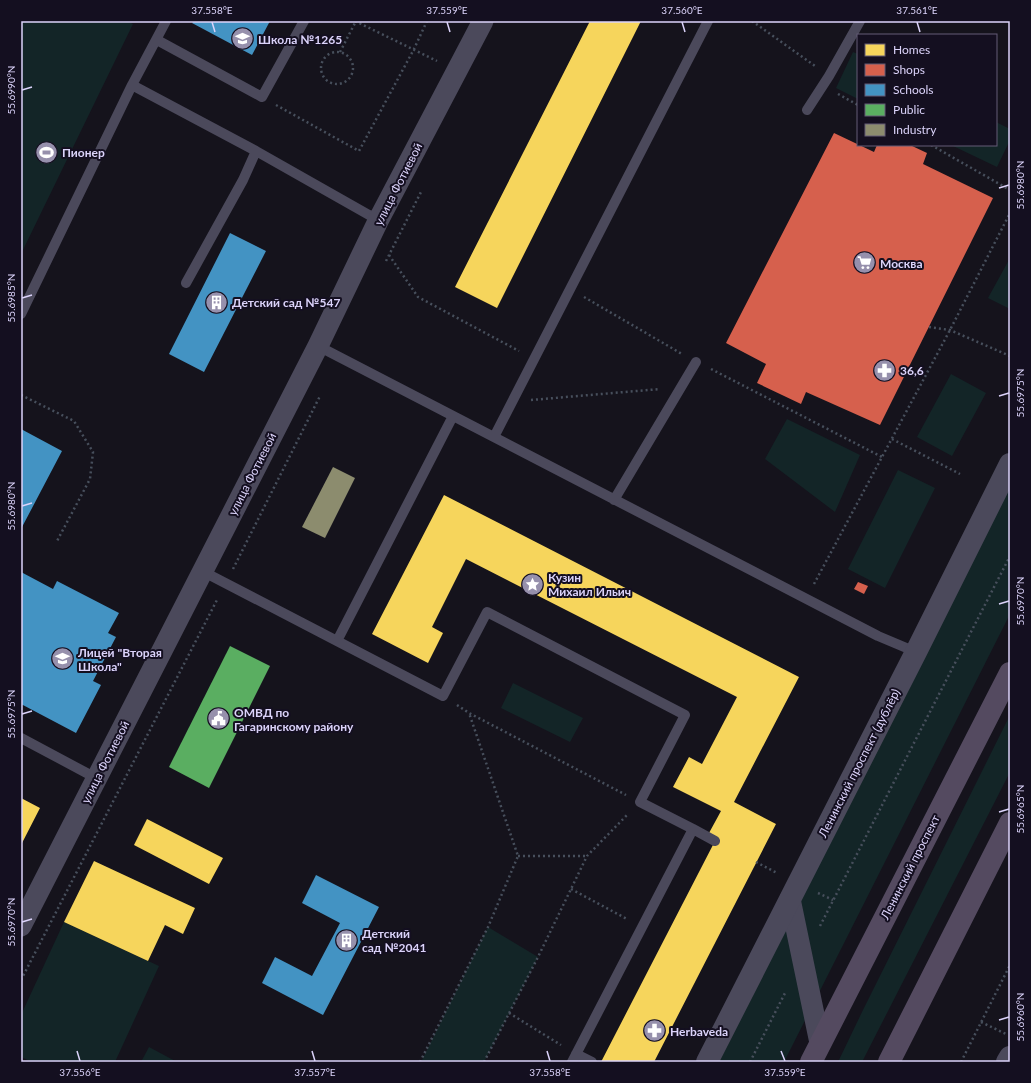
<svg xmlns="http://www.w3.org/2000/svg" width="1031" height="1083" viewBox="0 0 1031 1083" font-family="Lato,sans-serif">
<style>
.green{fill:#132527}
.homes{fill:#f6d55c}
.shops{fill:#d6604d}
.schools{fill:#4393c3}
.public{fill:#5aae61}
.industry{fill:#8c8c6e}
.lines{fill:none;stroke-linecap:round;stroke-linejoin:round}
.path{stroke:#474f5c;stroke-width:2.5;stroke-dasharray:2 3;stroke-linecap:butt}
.service{stroke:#4b495b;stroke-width:10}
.minor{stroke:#4b495b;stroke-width:21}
.tertiary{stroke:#4b495b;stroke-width:22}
.primary{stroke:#544a60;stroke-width:22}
.ticks{fill:none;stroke:#dbd3fa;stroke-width:1.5}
.labels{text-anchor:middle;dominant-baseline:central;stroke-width:4;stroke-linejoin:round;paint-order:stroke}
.poi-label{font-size:12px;font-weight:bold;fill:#dbd3fa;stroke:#140f20;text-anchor:start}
.street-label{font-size:12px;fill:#dbd3fa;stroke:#140f20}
.neatline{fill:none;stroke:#dbd3fa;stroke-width:1.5}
.ticks-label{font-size:10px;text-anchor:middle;fill:#dbd3fa}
</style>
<rect width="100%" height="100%" fill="#15131c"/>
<path class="green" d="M21 21H127L133 24 21 254Z
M853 52 858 54V99L836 88Z
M996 122 1010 129V140L997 167 951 145H996Z
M1010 258V309L988 298Z
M951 374 986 393 952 456 917 437Z
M787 419 860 455 835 512 765 459Z
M898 470 935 488 885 588 848 569Z
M1010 485V614L784 1062H718Z
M513 683 583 718 570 742 501 708Z
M1010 715V772L862 1062H838L862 1012Z
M64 922 159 966 115 1062H32L21 1057V1015Z
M488 927 538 957 484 1062H421Z
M149 1047 177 1062H141Z"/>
<path class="homes" d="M590 21H641L497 308 455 287Z
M444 495 799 677 734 802 776 824 654 1062H601L715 841 709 833 721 811 673 787 689 757 702 764 737 697 466 559 432 627 443 633 428 663 372 634Z
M21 798 40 808 21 845Z
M147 819 223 858 209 884 134 845Z
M94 861 195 908 183 934 165 925 148 961 64 922Z"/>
<path class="shops" d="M834 133 874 152 877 145H910L927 153 923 164 993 198 880 425 806 392 801 404 757 383 766 364 726 343Z
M858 582 868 586 864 594 854 589Z"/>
<path class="schools" d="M194 21H270L252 55 192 23Z
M230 233 266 251 204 372 169 354Z
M21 429 62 451 21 529Z
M21 572 53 589 57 581 119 613 108 633 116 637 93 681 101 685 76 733 21 704Z
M316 875 379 907 323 1015 262 983 275 957 312 976 340 923 302 903Z"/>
<path class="public" d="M230 646 270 666 209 788 169 767Z"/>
<path class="industry" d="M333 467 355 478 325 538 302 527Z"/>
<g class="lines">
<path class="path" d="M355 21 437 61
M752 21 815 66
M321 68a16 16 0 1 1 32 0a16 16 0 1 1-32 0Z
M340 52 356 21
M838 94 858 105
M276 105 359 151 414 49 427 21
M931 145 1010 190
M389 255 418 297 519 351
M386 261 422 190
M584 297 682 354
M929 327 950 330 1010 356
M711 369 882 457
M21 395 74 421 93 452 90 479 57 541
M531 400 660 389
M892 439 960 474
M233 569 320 396
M814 584 950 330 1010 213
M457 705 469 713 626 795
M518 856H587
M756 862 777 873
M571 889 627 919
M818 893 833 900
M820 926 1010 556
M21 980 218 598
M509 1013 561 1045
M981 1022 1006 1034
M420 1062 488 927 518 856 469 713
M484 1062 538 957 587 856 628 814
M750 1062 785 993
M961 1062 1010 965"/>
<path class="service" d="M157 40 262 97 304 21
M132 85 166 21
M807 110 829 76 860 21
M186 283 243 180 256 151
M21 314 132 85 256 151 369 215 379 219
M318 346 878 636 916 652
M453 416 337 641 443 696 487 612 685 715 640 802 693 829 572 1062
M494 437 708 21
M614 500 696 362
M202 571 337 641
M21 738 96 778
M693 829 715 841
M576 1054 592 1062"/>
<path class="minor" d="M790 899 820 1043
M21 926 318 346 379 219 483 21"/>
<path class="tertiary" d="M707 1062 916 652 1010 464
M1007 1062 1010 1057"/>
<path class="primary" d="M811 1062 1010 673
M889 1062 1010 823"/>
</g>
<path class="ticks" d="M212 22 215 32M447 22 450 32M682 22 685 32M917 22 920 32M22 90 32 87M999 188 1009 185M22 298 32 295M999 396 1009 393M22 506 32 503M999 604 1009 601M22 714 32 711M999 812 1009 809M22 922 32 919M999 1020 1009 1017M77 1051 80 1061M312 1051 315 1061M547 1051 550 1061M781 1051 785 1061"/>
<defs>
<symbol id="school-disc" viewBox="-11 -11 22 22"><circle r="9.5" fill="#9690ac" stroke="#140f20"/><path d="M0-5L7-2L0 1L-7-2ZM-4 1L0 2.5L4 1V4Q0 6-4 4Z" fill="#fff"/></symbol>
<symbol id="stadium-disc" viewBox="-11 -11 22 22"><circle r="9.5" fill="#9690ac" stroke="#140f20"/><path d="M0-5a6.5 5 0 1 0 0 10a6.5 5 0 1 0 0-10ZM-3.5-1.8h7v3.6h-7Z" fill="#fff"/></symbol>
<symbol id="supermarket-disc" viewBox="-11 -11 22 22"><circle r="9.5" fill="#9690ac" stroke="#140f20"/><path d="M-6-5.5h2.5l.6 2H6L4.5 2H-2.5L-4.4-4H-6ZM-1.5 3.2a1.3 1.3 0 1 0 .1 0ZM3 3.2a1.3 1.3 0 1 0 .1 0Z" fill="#fff"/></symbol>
<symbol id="building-disc" viewBox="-11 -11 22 22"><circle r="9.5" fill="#9690ac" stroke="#140f20"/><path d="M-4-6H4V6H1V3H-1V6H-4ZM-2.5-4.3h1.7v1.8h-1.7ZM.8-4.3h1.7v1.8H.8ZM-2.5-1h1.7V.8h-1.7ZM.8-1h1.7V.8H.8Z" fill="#fff"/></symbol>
<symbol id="pharmacy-disc" viewBox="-11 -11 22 22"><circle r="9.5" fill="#9690ac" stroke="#140f20"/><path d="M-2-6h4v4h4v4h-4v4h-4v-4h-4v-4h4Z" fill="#fff"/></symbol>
<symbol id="sight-disc" viewBox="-11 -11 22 22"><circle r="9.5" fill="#9690ac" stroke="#140f20"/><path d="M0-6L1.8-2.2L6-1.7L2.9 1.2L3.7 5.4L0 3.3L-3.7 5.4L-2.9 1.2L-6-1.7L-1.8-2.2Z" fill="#fff"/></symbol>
<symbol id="civic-disc" viewBox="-11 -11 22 22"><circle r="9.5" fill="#9690ac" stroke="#140f20"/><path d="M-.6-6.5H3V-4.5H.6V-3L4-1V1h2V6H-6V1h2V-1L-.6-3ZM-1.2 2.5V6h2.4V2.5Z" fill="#fff"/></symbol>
</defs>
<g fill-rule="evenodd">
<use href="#school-disc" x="230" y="26" width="25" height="25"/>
<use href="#stadium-disc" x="34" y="140" width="25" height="25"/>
<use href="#supermarket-disc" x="852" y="250" width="25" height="25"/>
<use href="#building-disc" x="204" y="290" width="25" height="25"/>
<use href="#pharmacy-disc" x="872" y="358" width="25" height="25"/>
<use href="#sight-disc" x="520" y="572" width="25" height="25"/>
<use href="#school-disc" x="50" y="646" width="25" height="25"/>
<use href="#civic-disc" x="206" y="706" width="25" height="25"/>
<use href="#building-disc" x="334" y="928" width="25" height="25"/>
<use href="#pharmacy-disc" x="642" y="1018" width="25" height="25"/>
</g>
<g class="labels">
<g class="poi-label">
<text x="258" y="39">Школа №1265</text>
<text x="62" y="152">Пионер</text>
<text x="880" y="263">Москва</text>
<text x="232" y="302">Детский сад №547</text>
<text x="900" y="370">36,6</text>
<text x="548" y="577">Кузин<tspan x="548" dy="14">Михаил Ильич</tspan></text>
<text x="78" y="652">Лицей "Вторая<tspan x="78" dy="14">Школа"</tspan></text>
<text x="234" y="712">ОМВД по<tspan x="234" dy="14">Гагаринскому району</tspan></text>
<text x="362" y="933">Детский<tspan x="362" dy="14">сад №2041</tspan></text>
<text x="670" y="1031">Herbaveda</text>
</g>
<g class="street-label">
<text transform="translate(398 184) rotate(-63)">улица Фотиевой</text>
<text transform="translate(252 474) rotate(-63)">улица Фотиевой</text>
<text transform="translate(105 762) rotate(-63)">улица Фотиевой</text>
<text transform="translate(859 763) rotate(-63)">Ленинский проспект (дублёр)</text>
<text transform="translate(910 867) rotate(-63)">Ленинский проспект</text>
</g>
</g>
<rect width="1031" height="1083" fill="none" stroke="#140f20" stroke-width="44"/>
<rect x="857" y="34" width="140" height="112" fill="#140f20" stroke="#645d77"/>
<rect x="865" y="44" width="20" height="12" fill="#f6d55c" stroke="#645d77"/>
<text x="893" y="54" font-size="12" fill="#dbd3fa">Homes</text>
<rect x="865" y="64" width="20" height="12" fill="#d6604d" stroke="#645d77"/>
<text x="893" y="74" font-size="12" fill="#dbd3fa">Shops</text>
<rect x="865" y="84" width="20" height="12" fill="#4393c3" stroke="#645d77"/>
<text x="893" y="94" font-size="12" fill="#dbd3fa">Schools</text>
<rect x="865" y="104" width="20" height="12" fill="#5aae61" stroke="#645d77"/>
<text x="893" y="114" font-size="12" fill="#dbd3fa">Public</text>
<rect x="865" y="124" width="20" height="12" fill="#8c8c6e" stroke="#645d77"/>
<text x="893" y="134" font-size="12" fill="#dbd3fa">Industry</text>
<rect x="22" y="22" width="987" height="1039" class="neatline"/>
<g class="ticks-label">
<text x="212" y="14">37.558°E</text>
<text x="447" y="14">37.559°E</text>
<text x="682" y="14">37.560°E</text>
<text x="917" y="14">37.561°E</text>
<text transform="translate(11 90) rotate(-90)" y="4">55.6990°N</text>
<text transform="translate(1020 185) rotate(-90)" y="4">55.6980°N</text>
<text transform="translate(11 298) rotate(-90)" y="4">55.6985°N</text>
<text transform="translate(1020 393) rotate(-90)" y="4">55.6975°N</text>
<text transform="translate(11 506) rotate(-90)" y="4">55.6980°N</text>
<text transform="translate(1020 601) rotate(-90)" y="4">55.6970°N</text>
<text transform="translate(11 714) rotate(-90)" y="4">55.6975°N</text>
<text transform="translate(1020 809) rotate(-90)" y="4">55.6965°N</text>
<text transform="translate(11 922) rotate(-90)" y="4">55.6970°N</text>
<text transform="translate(1020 1017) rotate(-90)" y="4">55.6960°N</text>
<text x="80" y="1076">37.556°E</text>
<text x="315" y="1076">37.557°E</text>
<text x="550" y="1076">37.558°E</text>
<text x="785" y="1076">37.559°E</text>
</g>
</svg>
